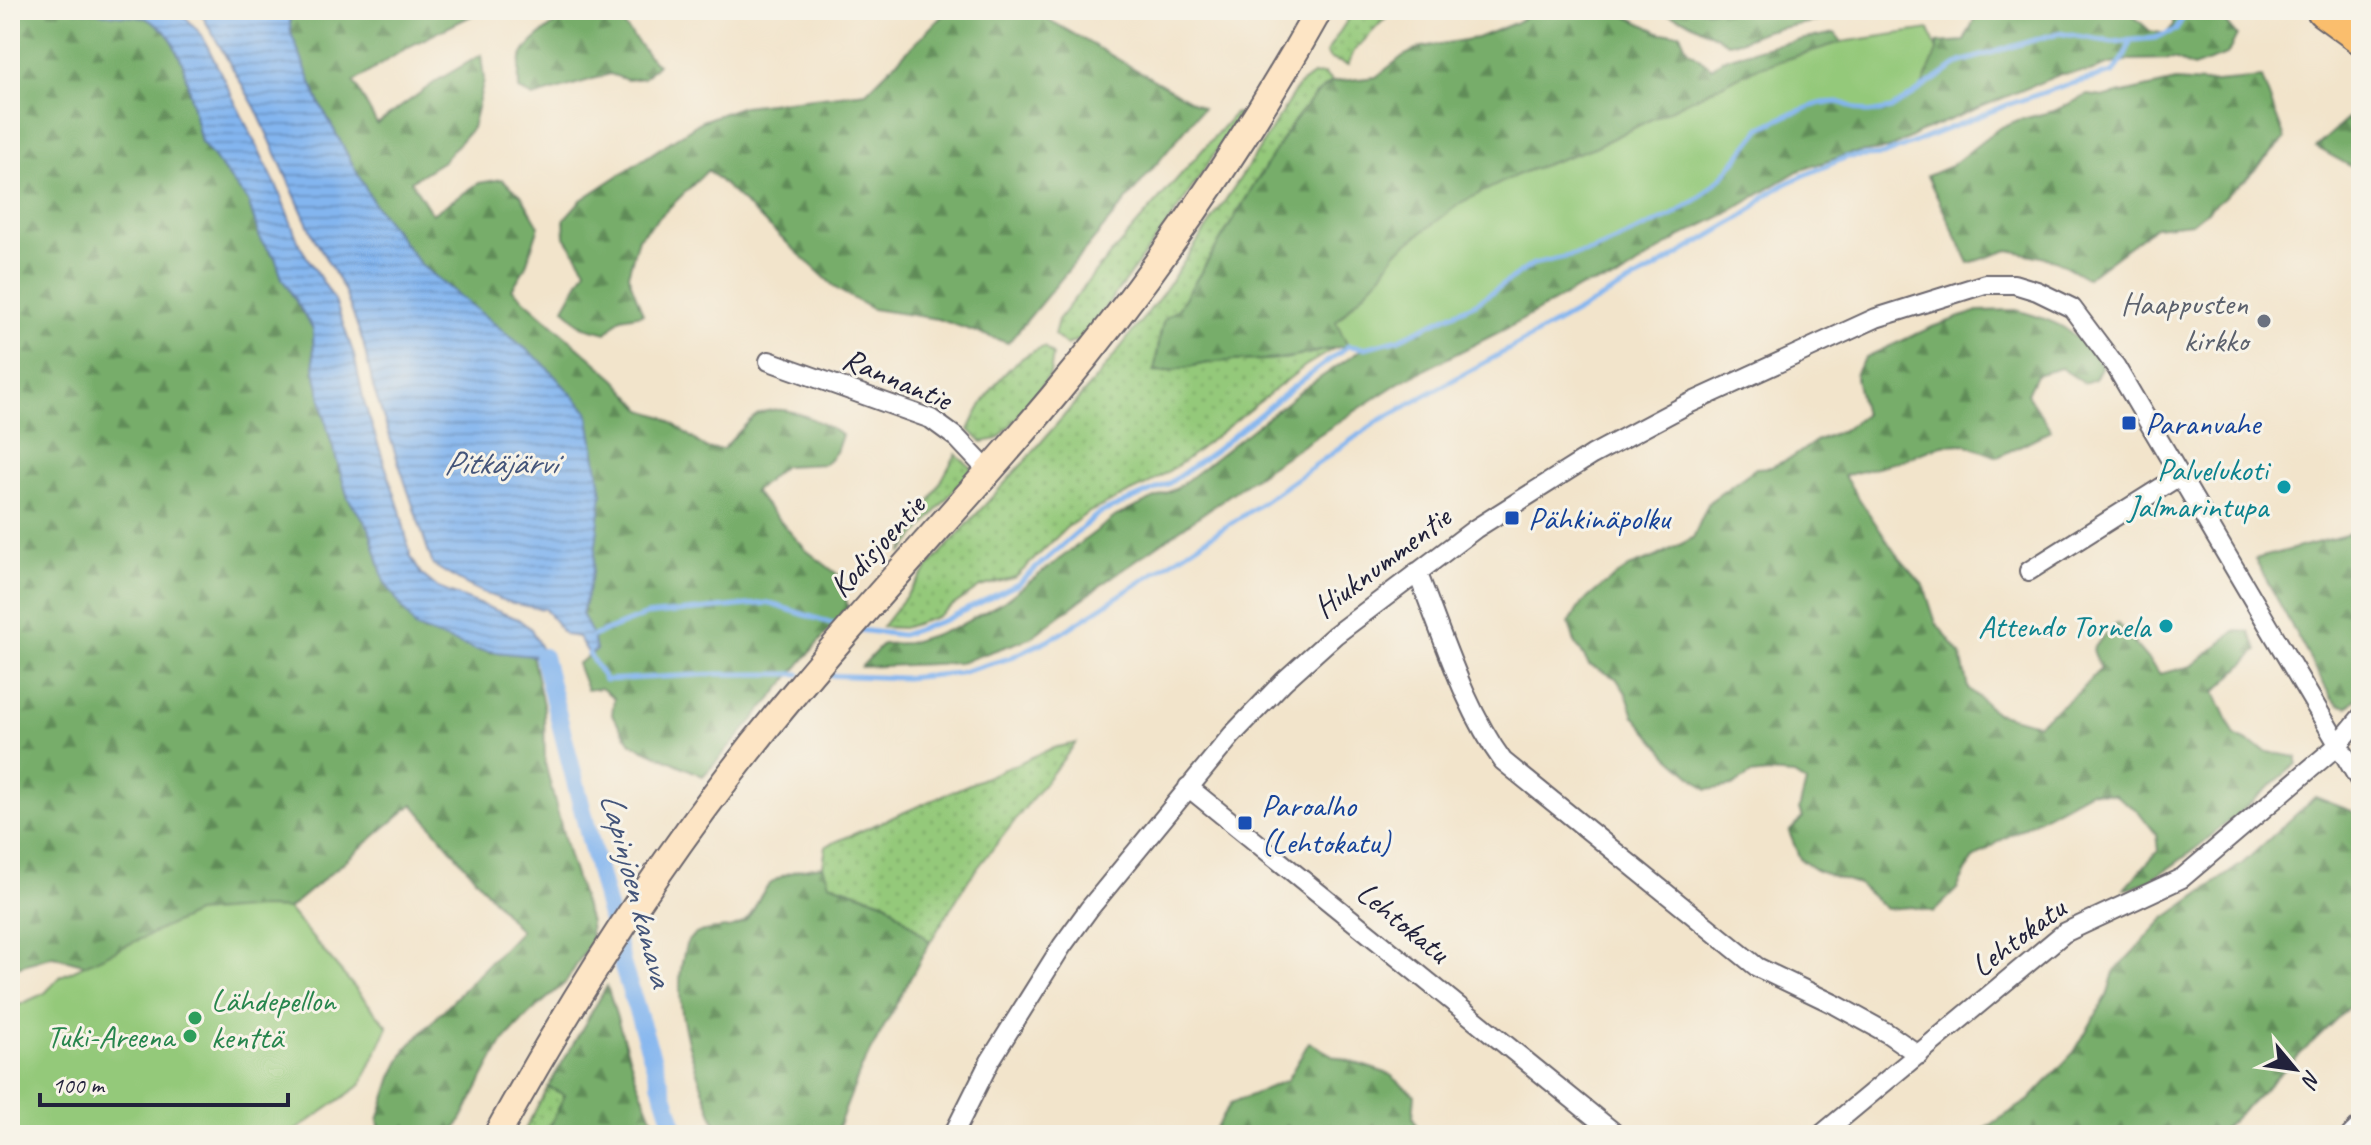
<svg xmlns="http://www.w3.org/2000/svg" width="2371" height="1145" viewBox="0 0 2371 1145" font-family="Caveat,sans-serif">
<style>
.grass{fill:url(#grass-dots);stroke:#5b765a;stroke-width:2}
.forest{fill:url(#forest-firs);stroke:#4c6852;stroke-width:2}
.garden{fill:#94c97a;stroke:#5b765a;stroke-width:2}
.water{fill:url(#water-rules);stroke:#526c95;stroke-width:2}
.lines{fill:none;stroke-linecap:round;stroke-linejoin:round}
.stream{stroke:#83b5ef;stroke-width:5}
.canal{stroke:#83b5ef;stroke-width:18}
.street-casing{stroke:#6b666d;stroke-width:22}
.secondary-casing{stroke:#6b666d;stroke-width:30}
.highway-casing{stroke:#6b666d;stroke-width:38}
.street{stroke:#fff;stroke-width:18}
.secondary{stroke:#fde5c5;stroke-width:26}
.highway{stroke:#fabe6d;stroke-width:34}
.worship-dot{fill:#6b7280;stroke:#f7f3e8;stroke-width:3}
.transit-dot{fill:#1a4fb4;stroke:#f7f3e8;stroke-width:3}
.culture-dot{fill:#0f9aa8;stroke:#f7f3e8;stroke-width:3}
.leisure-dot{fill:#2e9e5b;stroke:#f7f3e8;stroke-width:3}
.labels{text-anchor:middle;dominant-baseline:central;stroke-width:6;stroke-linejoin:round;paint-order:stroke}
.worship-label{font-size:32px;fill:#5b616d;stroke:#f7f3e8;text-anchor:end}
.street-label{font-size:32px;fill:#22223b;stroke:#f7f3e8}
.transit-label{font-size:32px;fill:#164399;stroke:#f7f3e8;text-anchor:start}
.culture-label{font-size:32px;fill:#0d838f;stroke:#f7f3e8;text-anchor:end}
.leisure-label{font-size:32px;fill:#27864d;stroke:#f7f3e8;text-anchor:start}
.water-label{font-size:34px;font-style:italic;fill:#44557a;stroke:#f7f3e8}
</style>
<defs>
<pattern id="grass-dots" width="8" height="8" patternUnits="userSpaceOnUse" patternTransform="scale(2)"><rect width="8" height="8" fill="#94c97a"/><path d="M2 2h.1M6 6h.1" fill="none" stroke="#7fac6a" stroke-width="1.8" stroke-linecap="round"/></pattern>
<pattern id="forest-firs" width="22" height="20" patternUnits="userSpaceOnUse" patternTransform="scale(2)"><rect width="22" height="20" fill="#77ad6a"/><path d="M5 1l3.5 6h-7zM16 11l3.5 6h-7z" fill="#618c58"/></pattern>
<pattern id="water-rules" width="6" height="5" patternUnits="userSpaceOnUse" patternTransform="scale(2)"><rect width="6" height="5" fill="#83b5ef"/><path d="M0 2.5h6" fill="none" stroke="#6b93c3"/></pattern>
</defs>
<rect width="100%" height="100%" fill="#f7f3e8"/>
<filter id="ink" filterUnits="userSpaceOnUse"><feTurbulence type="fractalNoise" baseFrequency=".0125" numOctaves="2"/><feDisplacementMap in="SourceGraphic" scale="16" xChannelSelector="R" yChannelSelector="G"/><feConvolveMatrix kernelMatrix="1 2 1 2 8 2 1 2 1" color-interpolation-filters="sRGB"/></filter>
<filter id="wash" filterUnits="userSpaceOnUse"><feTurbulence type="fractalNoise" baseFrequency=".006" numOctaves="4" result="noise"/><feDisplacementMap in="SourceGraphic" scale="32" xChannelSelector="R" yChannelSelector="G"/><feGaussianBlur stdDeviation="1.8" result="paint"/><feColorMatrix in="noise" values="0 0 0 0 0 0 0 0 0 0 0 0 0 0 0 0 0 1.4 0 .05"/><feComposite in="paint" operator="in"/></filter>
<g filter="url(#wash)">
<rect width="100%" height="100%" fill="#f2e4cb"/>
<path class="grass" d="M1354 10H1393L1354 51 1348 65 1330 59 1326 53Z
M1324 74 1332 82 1314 96 1291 125 1179 308C1152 327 1163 340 1154 370L1163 372 1208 363 1244 359H1285L1335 348 1305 366 1183 462 1146 485 1089 512 1066 528 1016 577 980 587 936 617 903 628 882 627 931 564 1025 461 1099 375 1163 293 1253 159 1298 86 1313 75Z
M1235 113H1241L1179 208 1082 339 1066 345 1054 335 1058 320 1096 271Z
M1044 347 1053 355 1050 374 1027 407 998 439 982 442 969 430C983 398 1009 358 1044 347Z
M956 454 972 468 901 554Z
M1076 743 969 879 930 942 886 902 829 883 823 866 826 846 1053 748Z
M548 1087 565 1094 546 1135H522Z"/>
<path class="forest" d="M31 10H73L146 18 164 30 171 39 183 64 201 142 248 201 261 241 275 257 282 278 313 329 314 366 328 431 348 498 369 528 384 581 476 650 532 655 544 709 545 763 569 857 590 922 591 941 566 982 528 1015 501 1044 453 1135H381L378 1120 392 1077 406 1049 520 931 413 804 288 909 261 908 196 913 86 965 53 956 10 969V24L19 14Z
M289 10H483L408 47 354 82 377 124 438 80 481 55 484 80 472 128 443 161 411 181 432 214 479 183 502 179 521 195 539 226 525 268 512 289 616 380 643 410 664 417 707 449H723C733 439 743 426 754 417 779 398 819 421 842 435L836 452 825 464 784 466 754 492 806 550 841 577 848 608C799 663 754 723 703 776L631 743 612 715 614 698 601 688 587 690 577 664 596 651 593 636 582 614 593 571 498 327 421 265 374 204 319 102 290 33Z
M569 10H612L651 59 658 64 644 78 627 80 610 74 533 97 519 90C519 81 518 71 520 63 525 39 555 28 569 10Z
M948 10H1032L1203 108 1008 343 938 319 872 309 838 290 708 170 638 238 628 275 643 314 621 318 606 333 581 326 564 308 586 269 565 237 564 219 581 200 702 121 743 106 866 92Z
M1559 10H1598L1622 14 1661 33H1680L1687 49 1712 68 1723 59 1773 45 1835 33 1842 42 1754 69 1595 147 1519 174 1396 252 1382 274 1336 322 1348 346C1326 348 1307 355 1286 358 1261 362 1235 359 1210 363 1191 365 1173 373 1154 371 1157 361 1161 324 1164 320 1167 315 1175 312 1179 308L1291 125 1314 96 1332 82 1376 77 1403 56 1422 47 1477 38 1515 23 1530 14Z
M1656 10H1875L1765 31 1740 41 1728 43 1687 21Z
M1979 10H2127L2150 31 2166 34 2173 26V10H2215L2237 36 2227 55 2193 67 2174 59 2129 60 2107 65 2090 72 2061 74 1918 133 1889 149 1849 154 1798 171 1726 214 1681 236 1617 279 1582 286 1513 325 1400 382 1268 468 1109 579 1030 638 959 663 861 667 883 644 908 643 955 628 1003 602 1116 516 1177 488 1305 388 1364 348 1399 339 1476 303 1533 264 1570 257 1699 198 1725 174 1762 128 1790 114 1821 103 1839 102 1868 113 1937 51V43L1964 41Z
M2262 78 2285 139 2246 179 2192 223 2155 227 2087 278 2055 260 2009 250 1969 263 1927 176 1951 166 1999 128 2018 120 2054 111 2087 95 2105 97 2176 81 2204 83Z
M2361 107V172L2316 147Z
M2016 310C2061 323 2073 328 2102 365L2095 379 2084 383 2061 368 2036 375 2027 394 2051 430 1998 457 1964 444 1942 445 1903 460 1844 476 1896 554 1924 586 1936 623 1961 655 1968 688 1996 713 2037 724 2079 692 2100 669 2093 650 2103 636 2117 623 2160 674 2192 666 2235 631 2249 632 2258 650 2215 692 2235 736 2268 752 2297 757V764C2266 787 2157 891 2124 889L2158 851 2156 834 2138 811 2115 795 2090 791 2003 839 1972 860 1957 889 1934 912 1912 907 1886 909 1858 884 1817 871 1800 859 1789 832 1803 817 1799 810 1806 783 1794 775 1768 773 1750 775 1732 786 1707 790 1667 755 1634 716 1626 693 1616 678 1589 665 1574 640 1569 623 1582 603 1601 587 1629 567 1656 557 1693 538 1709 502 1756 468 1771 467 1793 457 1816 441 1845 429 1864 415 1855 373 1866 357 1932 327 1978 311Z
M2361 531V694L2348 707 2339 705 2332 699 2255 559Z
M2315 797 2352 811 2361 821V995L2217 1135H1975L2029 1100 2074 1052 2107 996 2114 972 2164 919 2243 863Z
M823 866 829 883 886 902 930 942 861 1069 835 1135H720C701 1083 670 1014 683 958 684 953 685 945 688 941 702 923 727 934 744 922 753 915 755 906 760 897 771 875 801 868 823 866Z
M607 986 635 1075 659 1135H546L565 1095 548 1087Z
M1309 1042 1334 1056 1389 1074 1415 1095 1413 1117 1420 1135H1211L1230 1104 1287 1080Z"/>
<path class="garden" d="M1929 29 1937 51 1922 87 1891 109 1868 113 1839 102 1821 103 1790 114 1762 128 1725 174 1699 198 1673 215 1592 251 1533 264 1476 303 1399 339 1364 348 1348 346 1336 322 1382 274 1396 252 1462 202 1519 174 1595 147 1754 69 1842 42Z
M261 908 288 909 388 1027 361 1085 289 1135H10V1009L45 993 61 976 196 913Z"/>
<path class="water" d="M73 10H179L202 35 278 189 300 246 335 301 354 355 364 402 400 510 411 557 421 574 438 588 518 619 531 629 541 648 543 657 476 650 416 628 384 581 369 528 348 498 328 431 314 366 313 329 282 278 275 257 261 241 248 201 201 142 183 64 171 39 164 30 146 18Z
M199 10H289L291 33 319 102 374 204 421 265 542 362 588 412 602 494 593 571 582 614 593 636 596 651 589 654 578 637 565 635 545 609C503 605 469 588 433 565L374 390 363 342 344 290 313 236 256 109Z"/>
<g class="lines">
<path class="stream" d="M858 630 902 635 945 620 1018 584 1098 514 1168 484 1217 449 1292 388 1348 346 1364 348 1399 339 1476 303 1533 264 1592 251 1673 215 1699 198 1725 174 1761 128 1790 114 1821 103 1839 102 1868 113 1891 109 1961 62 2058 33 2113 42 2155 38 2176 30 2183 17 2184 10
M593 636 646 615 768 603 840 626
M589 654 605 680 716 674H799
M821 675 905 678 959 673 1010 658 1060 634 1253 509 1377 422 1651 271 1745 215 1767 195 1789 182 1847 157 1883 155 2007 105 2063 86 2113 73 2125 56 2131 40"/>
<path class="canal" d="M543 657 623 967 677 1135"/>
</g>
</g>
<g filter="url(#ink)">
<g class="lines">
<defs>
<path id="street" d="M769 361 931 419 957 438 989 472
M2029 571 2181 475
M1417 572C1442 633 1464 708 1503 761L1757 967 1836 1005 1887 1033 1919 1055
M1188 787 1617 1135
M953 1135 990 1061 1062 946 1089 909 1232 735 1284 681 1335 635 1475 529 1592 455 1686 405 1876 318 1985 284H2014L2037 291 2072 308 2116 367 2361 783
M1821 1135 2064 933 2182 878 2337 746 2361 717
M2351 1135 2361 1125"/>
<path id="secondary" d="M497 1135C584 977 683 826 799 688 881 589 970 496 1053 397 1153 277 1243 146 1319 10"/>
<path id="highway" d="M2324 10 2361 37"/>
</defs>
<use href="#street" class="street-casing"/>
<use href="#secondary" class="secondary-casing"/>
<use href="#highway" class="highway-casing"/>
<use href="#street" class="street"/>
<use href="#secondary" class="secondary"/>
<use href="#highway" class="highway"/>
</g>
</g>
<circle class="worship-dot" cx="2264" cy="321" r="8"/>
<g class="transit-dot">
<rect x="2121" y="415" width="16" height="16" rx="4"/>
<rect x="1504" y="510" width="16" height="16" rx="4"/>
<rect x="1237" y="815" width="16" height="16" rx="4"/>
</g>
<g class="culture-dot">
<circle cx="2284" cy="487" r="8"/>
<circle cx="2166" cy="626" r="8"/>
</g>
<g class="leisure-dot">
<circle cx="195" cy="1018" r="8"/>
<circle cx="190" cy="1036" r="8"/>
</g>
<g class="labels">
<g class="worship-label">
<text x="2248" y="303">Haappusten<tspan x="2248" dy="37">kirkko</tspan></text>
</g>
<g class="street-label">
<text transform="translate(897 379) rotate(23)">Rannantie</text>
<text transform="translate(877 546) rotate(-48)">Kodisjoentie</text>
<text transform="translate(1382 562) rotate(-37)">Hiuknummentie</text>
<text transform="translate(1403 922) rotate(39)">Lehtokatu</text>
<text transform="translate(2018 937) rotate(-37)">Lehtokatu</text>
</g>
<g class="transit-label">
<text x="2145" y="423">Paranvahe</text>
<text x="1528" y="518">Pähkinäpolku</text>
<text x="1261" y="805">Paroalho<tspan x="1261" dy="37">(Lehtokatu)</tspan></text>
</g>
<g class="culture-label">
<text x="2268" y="469">Palvelukoti<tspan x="2268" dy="37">Jalmarintupa</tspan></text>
<text x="2150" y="626">Attendo Tornela</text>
</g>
<g class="leisure-label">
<text x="211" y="1000">Lähdepellon<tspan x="211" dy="37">kenttä</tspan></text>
<text x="174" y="1036" text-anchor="end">Tuki-Areena</text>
</g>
<g class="water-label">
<text x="500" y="462">Pitkäjärvi</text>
<text transform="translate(637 889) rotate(75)">Lapinjoen kanava</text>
</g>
</g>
<rect width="2371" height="1145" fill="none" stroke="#f7f3e8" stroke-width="40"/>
<g transform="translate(2295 1069) rotate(119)" stroke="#f7f3e8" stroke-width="6" paint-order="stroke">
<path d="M0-6L14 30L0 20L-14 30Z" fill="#22223b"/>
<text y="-12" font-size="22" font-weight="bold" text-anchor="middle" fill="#22223b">N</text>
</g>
<path d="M40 1093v12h248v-12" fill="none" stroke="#22223b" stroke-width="4"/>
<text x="52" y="1093" font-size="24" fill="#22223b" stroke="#f7f3e8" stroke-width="6" paint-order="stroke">100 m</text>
</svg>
